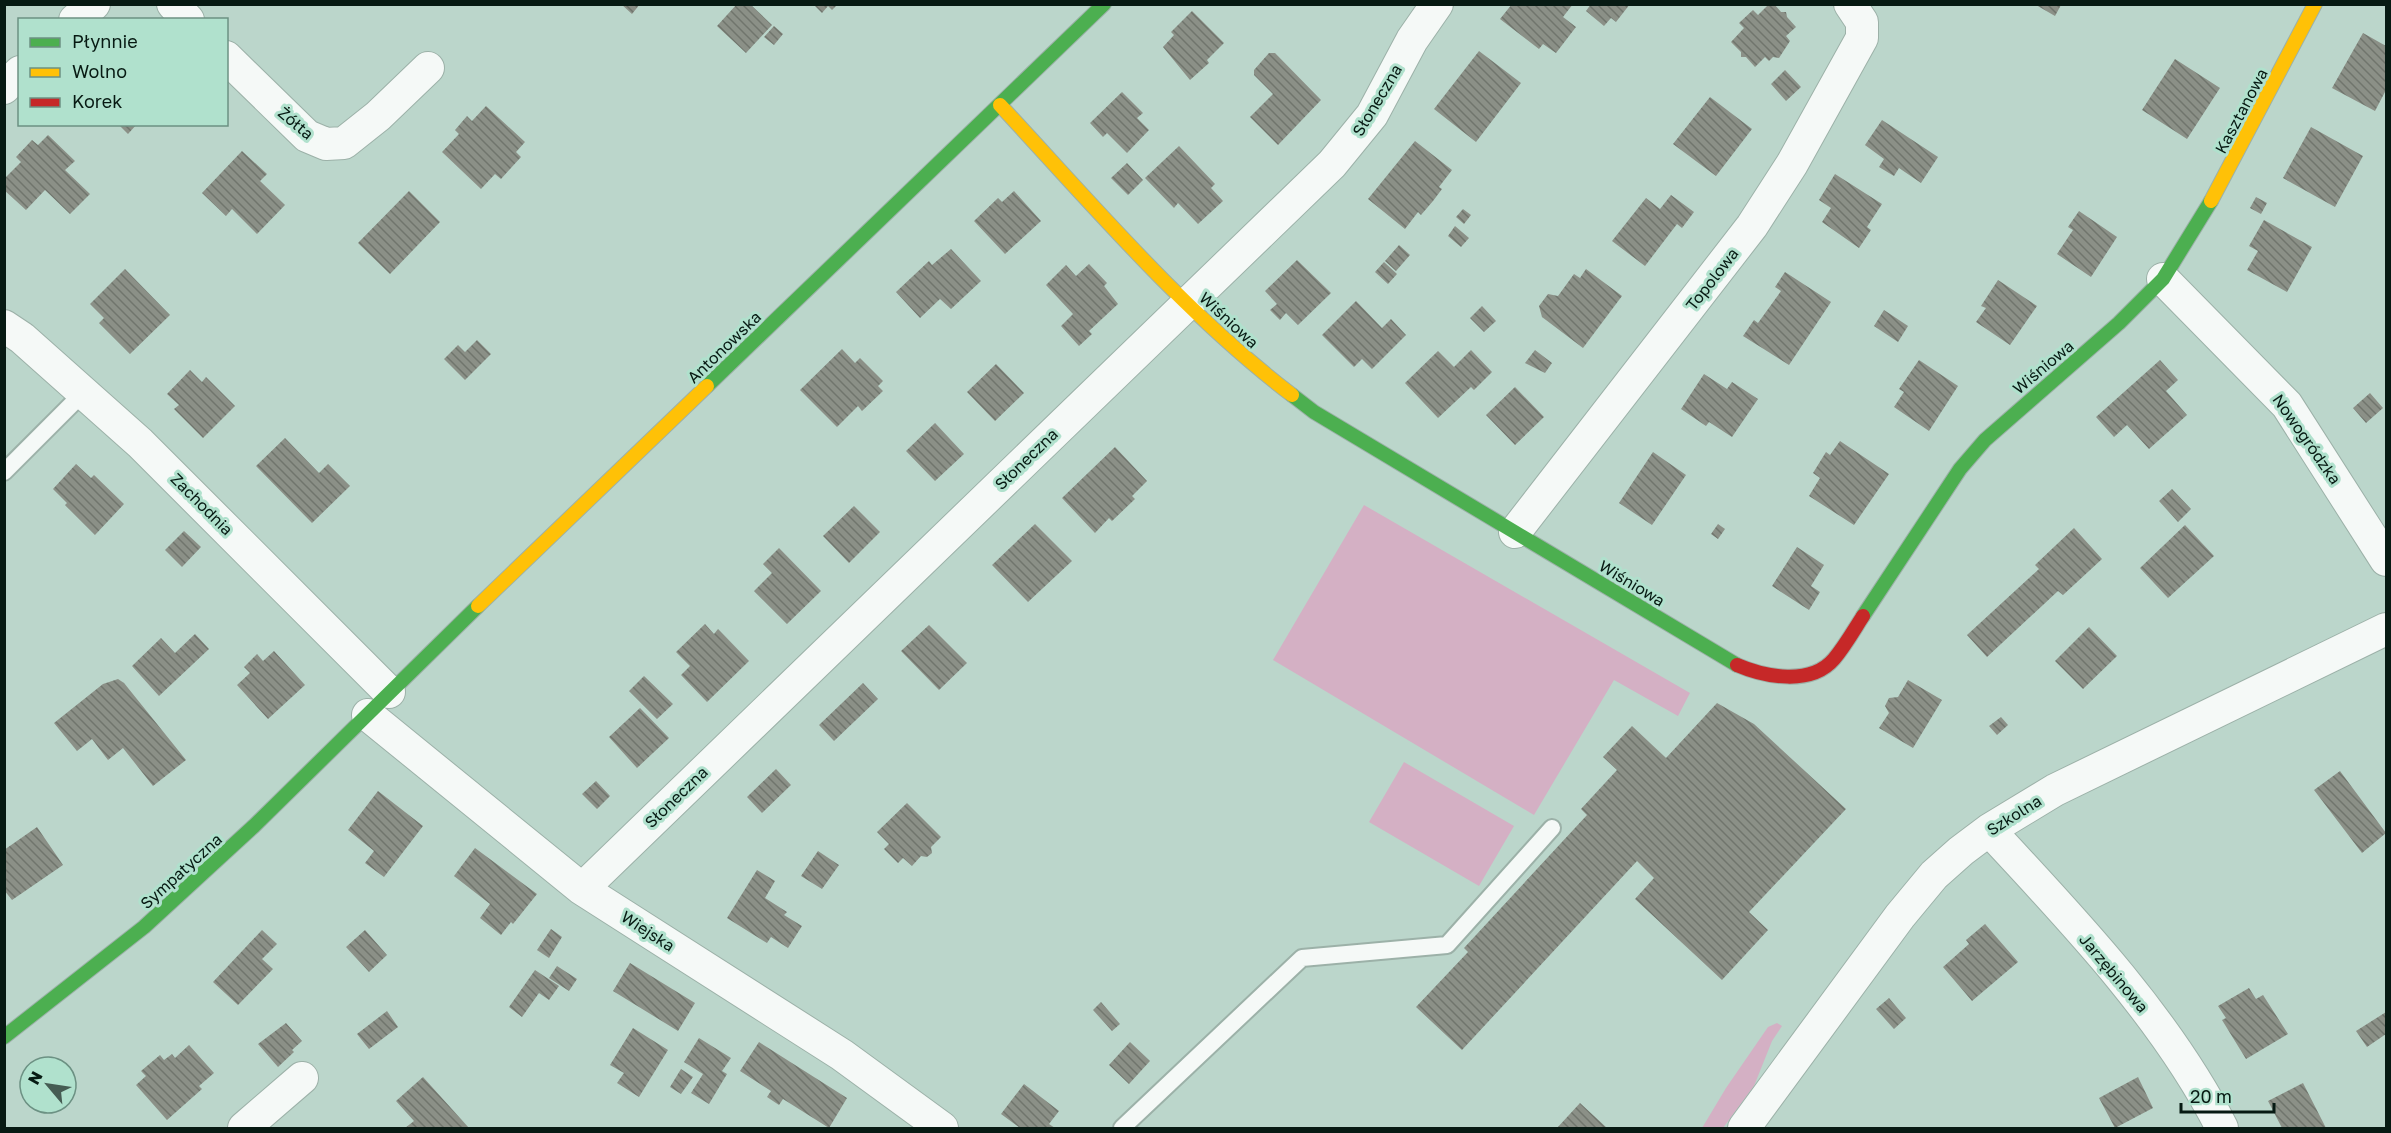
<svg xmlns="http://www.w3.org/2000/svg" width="2391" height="1133" viewBox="0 0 2391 1133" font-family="'Golos Text',sans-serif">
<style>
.green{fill:#d4b0c4}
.building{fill:url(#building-back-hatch)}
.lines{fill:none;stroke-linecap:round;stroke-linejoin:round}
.lane-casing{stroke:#9cb1a8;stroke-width:20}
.street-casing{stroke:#9cb1a8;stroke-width:34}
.fast-casing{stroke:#9cb1a8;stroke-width:16}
.slow-casing{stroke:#9cb1a8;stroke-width:16}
.jam-casing{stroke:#9cb1a8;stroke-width:16}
.lane{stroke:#f5f9f7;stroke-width:16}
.street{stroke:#f5f9f7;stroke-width:32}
.fast{stroke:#4caf50;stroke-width:14}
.slow{stroke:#ffc107;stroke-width:14}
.jam{stroke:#c62828;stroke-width:14}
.labels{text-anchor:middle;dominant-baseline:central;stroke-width:6;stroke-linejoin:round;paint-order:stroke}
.street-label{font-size:16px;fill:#071a13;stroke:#b0e1cd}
</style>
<defs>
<pattern id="building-back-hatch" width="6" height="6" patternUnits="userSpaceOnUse" patternTransform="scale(1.5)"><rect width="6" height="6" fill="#8b9087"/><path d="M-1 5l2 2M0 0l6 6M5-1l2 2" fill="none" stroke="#70756d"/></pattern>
</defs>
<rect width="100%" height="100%" fill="#bbd6cb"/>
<path class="green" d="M1364 505 1690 693 1678 716 1614 680 1534 815 1273 660Z
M1404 762 1514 826 1479 886 1369 822Z
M1777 1023 1782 1026 1772 1041 1754 1086 1723 1128H1702L1726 1088 1768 1027Z"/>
<path class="building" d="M621 4H640L632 14Z
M737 4H750L772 25 746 53 717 26Z
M813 4H838L832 10 828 6 822 13Z
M1512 4H1573L1563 17 1576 27 1556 53 1543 44 1539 49 1500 19Z
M1591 4H1630L1616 22 1611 18 1604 26 1586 11Z
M1769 4H1774L1781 12H1786L1787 17 1796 27 1786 36 1790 41 1779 58 1773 57 1769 61 1765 57 1755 67 1746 57H1741V52L1731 42 1744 28 1739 23 1753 10 1758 15Z
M2036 5H2061L2055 16Z
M1192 11 1224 43 1207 60 1209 63 1190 80 1163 47 1174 35 1171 32Z
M774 26 783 34 774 45 764 37Z
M2363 33 2386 46V90L2375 111 2332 88Z
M1479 51 1521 83 1476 142 1434 109Z
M1269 53H1275L1321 100 1278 145 1250 117 1273 94 1254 75V70Z
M2175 59 2220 88 2187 139 2142 110Z
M1785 70 1801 87 1786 101 1771 84Z
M1122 92 1143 113 1137 118 1149 130 1127 153 1107 133 1103 137 1090 123Z
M1710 97 1752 129 1716 176 1673 144Z
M486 106 525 142 516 152 521 157 501 179 495 174 481 189 442 152 459 134 455 130 467 116 472 121Z
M1882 120 1938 157 1921 183 1899 168 1894 176 1879 167 1884 159 1865 145Z
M118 124H137L128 134Z
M2311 127 2363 156 2335 207 2283 178Z
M48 135 75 161 65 170 90 194 70 214 45 190 26 210 4 190V179L21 162 16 157 32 140 38 145Z
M1415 141 1452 170 1439 187 1442 189 1433 201 1421 215 1418 212 1405 229 1368 199Z
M1179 146 1215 184 1211 188 1223 201 1198 224 1178 203 1174 208 1145 178Z
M242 151 267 174 260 181 285 205 257 234 232 209 226 216 202 193Z
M1127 163 1143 180 1128 195 1111 178Z
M1835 174 1882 204 1867 227 1871 230 1859 248 1822 222 1831 208 1819 200Z
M409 191 440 222 390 274 358 243Z
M1014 191 1041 221 1005 254 974 221 998 198 1002 202Z
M1671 195 1694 212 1682 228 1677 224 1645 266 1612 241 1646 198 1660 209Z
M2256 197 2267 203 2261 214 2250 208Z
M1463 209 1471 215 1464 224 1456 217Z
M2079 211 2117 237 2091 277 2057 254 2073 230 2068 227Z
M2264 220 2312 247 2287 292 2247 270 2258 251 2249 246Z
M1455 226 1469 238 1461 247 1448 236Z
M1399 245 1410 255 1396 271 1385 261Z
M951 249 981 281 951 309 940 299 920 318 896 292 929 261 932 265Z
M1297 260 1331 293 1298 325 1286 313 1280 320 1270 310 1277 304 1265 291Z
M1384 262 1397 274 1388 284 1375 272Z
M1089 264 1107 283 1104 286 1118 304 1089 331 1092 334 1079 346 1061 326 1073 314 1046 285 1066 265 1076 276Z
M125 269 170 315 130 354 99 323 104 318 90 304Z
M1586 269 1622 296 1583 348 1542 317 1539 306 1548 294 1558 296 1574 274 1580 278Z
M1785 272 1831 302 1789 365 1743 336 1754 320 1758 323 1781 291 1775 287Z
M1998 280 2037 306 2010 345 1976 322 1986 308 1981 306Z
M1356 301 1382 328 1391 319 1406 335 1372 369 1362 359 1354 367 1322 335Z
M1482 306 1496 321 1484 332 1470 318Z
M1884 310 1908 326 1898 342 1874 326Z
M477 340 491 354 465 380 444 359 458 345 465 352Z
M842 349 855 363 860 358 883 381 878 386 883 391 862 411 858 406 837 427 800 390Z
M1471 350 1492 372 1474 390 1471 387 1438 418 1405 383 1438 351 1454 367Z
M1535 350 1552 363 1545 373 1525 363Z
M1919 360 1958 386 1929 431 1894 407 1904 392 1899 389Z
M2160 360 2178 380 2166 391 2187 415 2149 449 2127 425 2114 437 2096 417Z
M996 364 1024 393 995 421 967 392Z
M190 370 202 382 206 377 235 406 203 438 174 409 179 405 167 394Z
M1704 374 1727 389 1732 382 1758 399 1732 437 1709 422 1706 426 1681 409Z
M1515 387 1544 417 1515 445 1486 415Z
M2370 393 2383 408 2366 423 2353 408Z
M935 423 964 454 935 481 906 451Z
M285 438 319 473 328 464 350 486 312 523 256 466Z
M1840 441 1889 474 1854 525 1809 496 1820 478 1813 473 1826 452 1830 455Z
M1115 447 1147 481 1132 496 1135 499 1112 521 1109 518 1095 533 1062 498Z
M1653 452 1686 475 1652 525 1619 503Z
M76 464 91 478 94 475 124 504 95 535 65 505 67 503 53 489Z
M2172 489 2191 509 2178 522 2159 501Z
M854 506 880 532 849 563 823 536Z
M1035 524 1072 561 1028 602 992 565Z
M1718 524 1725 529 1718 539 1711 534Z
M2185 525 2214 556 2168 598 2140 568Z
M2074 528 2102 559 2063 595 2058 591 1987 657 1967 635 2039 569 2035 565Z
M184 531 201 547 182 567 165 550Z
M1797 547 1824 565 1811 586 1820 592 1809 610 1772 586Z
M779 548 821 591 787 624 754 591 772 573 763 564Z
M705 624 714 634 718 629 749 661 707 702 681 675 690 666 676 652Z
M929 625 967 663 939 690 901 651Z
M2089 627 2117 656 2083 689 2055 661Z
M195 634 209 649 159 696 132 666 161 638 175 653Z
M274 651 305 685 268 719 237 685 250 673 244 667 257 654 263 661Z
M644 676 673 704 657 719 629 691Z
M118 679 124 683 186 760 153 786 123 748 108 760 92 739 77 751 54 723 103 684Z
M1908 680 1942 700 1913 748 1879 728 1889 713 1885 706 1889 698 1898 697Z
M863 683 878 699 834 741 819 725Z
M1717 703 1754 724 1846 809 1749 912 1768 930 1722 980 1635 899 1654 878 1637 861 1462 1050 1416 1007 1468 952 1464 948 1587 815 1581 809 1617 770 1603 757 1632 726 1666 758Z
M640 708 669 738 637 768 609 737Z
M2001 717 2008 725 1997 735 1989 726Z
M776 769 791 785 762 813 747 797Z
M2340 771 2386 833 2362 853 2314 790Z
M596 781 610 796 597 809 582 794Z
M378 791 423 826 384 877 365 863 374 851 348 830Z
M907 803 941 837 931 847 932 853 927 857 921 856 912 866 903 858 898 863 884 849 889 844 877 832Z
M37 827 63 865 12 900 4 890V850Z
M475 848 537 894 513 924 511 922 501 935 480 918 490 904 454 876Z
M818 851 839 865 822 889 801 876Z
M757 870 775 881 765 898 787 912 784 915 802 926 788 948 771 937 767 943 727 918Z
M1985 924 2018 962 1972 1001 1943 967 1969 944 1966 940Z
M551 929 562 937 549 958 537 950Z
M262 930 277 944 262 959 273 969 238 1005 213 982Z
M365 930 387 955 369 972 346 947Z
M630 963 695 1003 678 1031 613 991Z
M557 966 577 979 569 991 549 978Z
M535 970 559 986 549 1000 539 993 522 1017 509 1007Z
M2249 988 2256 999 2263 995 2288 1034 2246 1059 2222 1020 2226 1018 2218 1006Z
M1889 998 1906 1018 1894 1029 1876 1009Z
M1101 1002 1120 1024 1112 1031 1093 1010Z
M387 1011 398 1027 369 1049 357 1034Z
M2386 1012V1034L2367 1047 2356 1031Z
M286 1023 302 1041 292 1050 294 1052 278 1067 258 1044Z
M633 1028 668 1050 639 1097 617 1083 624 1073 610 1065Z
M699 1038 731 1058 722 1071 727 1074 709 1104 691 1093 703 1074 684 1062Z
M759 1042 847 1098 829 1128 783 1099 779 1105 767 1097 771 1091 740 1071Z
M1130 1042 1150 1061 1129 1084 1109 1065Z
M189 1045 214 1073 199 1086 202 1089 167 1120 136 1085 146 1076 141 1071 160 1055 164 1060 172 1054 175 1058Z
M681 1069 693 1077 681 1094 670 1087Z
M423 1077 469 1128H405L414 1121 396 1101Z
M2138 1077 2153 1108 2115 1128 2099 1098Z
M2303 1083 2326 1128H2282L2268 1101Z
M1024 1084 1059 1111 1049 1124 1055 1128H1020L1001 1114Z
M1580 1103 1607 1128H1557Z"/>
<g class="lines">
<defs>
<path id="lane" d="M4 472 84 392
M1122 1128 1302 958 1447 945 1552 828"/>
<path id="street" d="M173 4 188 20
M75 20 94 4
M226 57 307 136 326 144 344 143 378 116 428 68
M4 88 20 72
M2163 279 2287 405 2386 560
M4 326 22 338 140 443 389 692
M1515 532 1752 226 1792 164 1862 38V22L1850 4
M368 715 582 889 842 1055 942 1128
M1989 830C2073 920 2167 1019 2222 1128
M582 889 1332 164 1372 115 1412 40 1437 4
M244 1128 302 1078
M1744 1128 1900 916 1934 875 1961 851 1989 830 2055 790 2386 629"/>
<path id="fast" d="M707 386 1104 4
M1292 395 1314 412 1737 665
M1863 616 1960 469 1985 440 2119 323 2163 279 2211 201
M4 1037 144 927 254 826 478 606"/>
<path id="slow" d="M1000 105C1093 205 1183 312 1292 395
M2211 201 2315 4
M478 606 707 386"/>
<path id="jam" d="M1737 665C1765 677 1811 686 1834 659 1845 646 1854 630 1863 616"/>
</defs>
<use href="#lane" class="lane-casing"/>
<use href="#street" class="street-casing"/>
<use href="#fast" class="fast-casing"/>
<use href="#slow" class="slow-casing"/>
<use href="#jam" class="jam-casing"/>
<use href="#lane" class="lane"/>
<use href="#street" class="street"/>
<use href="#fast" class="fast"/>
<use href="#slow" class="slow"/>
<use href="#jam" class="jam"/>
</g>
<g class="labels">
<g class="street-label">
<text transform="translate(1377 100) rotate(-59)">Słoneczna</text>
<text transform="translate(2241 111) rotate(-62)">Kasztanowa</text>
<text transform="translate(296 123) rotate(40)">Żółta</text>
<text transform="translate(1712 279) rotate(-52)">Topolowa</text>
<text transform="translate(1229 320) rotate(43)">Wiśniowa</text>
<text transform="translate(724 347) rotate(-44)">Antonowska</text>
<text transform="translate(2043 367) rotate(-40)">Wiśniowa</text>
<text transform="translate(2307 439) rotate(55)">Nowogródzka</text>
<text transform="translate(1026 459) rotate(-44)">Słoneczna</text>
<text transform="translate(202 504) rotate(45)">Zachodnia</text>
<text transform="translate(1632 583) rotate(31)">Wiśniowa</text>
<text transform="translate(676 797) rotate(-44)">Słoneczna</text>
<text transform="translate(2014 815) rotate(-32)">Szkolna</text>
<text transform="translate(181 871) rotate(-42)">Sympatyczna</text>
<text transform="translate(648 931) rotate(33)">Wiejska</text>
<text transform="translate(2114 973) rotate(50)">Jarzębinowa</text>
</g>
</g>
<rect width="2391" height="1133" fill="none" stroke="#071a13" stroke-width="12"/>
<rect x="18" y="18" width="210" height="108" fill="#b0e1cd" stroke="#6c9183" stroke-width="1.5"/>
<rect x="30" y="38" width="30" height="9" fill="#4caf50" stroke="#6c9183" stroke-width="1.5"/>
<text x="72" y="48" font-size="18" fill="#071a13">Płynnie</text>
<rect x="30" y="68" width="30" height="9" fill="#ffc107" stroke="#6c9183" stroke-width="1.5"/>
<text x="72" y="78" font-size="18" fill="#071a13">Wolno</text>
<rect x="30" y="98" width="30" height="9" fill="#c62828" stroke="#6c9183" stroke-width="1.5"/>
<text x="72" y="108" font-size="18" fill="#071a13">Korek</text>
<g transform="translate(48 1085) rotate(299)"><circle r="28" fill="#b0e1cd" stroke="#6c9183" stroke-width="1.5"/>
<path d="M0-4.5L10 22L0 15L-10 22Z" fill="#465c53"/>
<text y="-9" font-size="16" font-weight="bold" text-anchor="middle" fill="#071a13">N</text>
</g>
<path d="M2181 1103v9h93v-9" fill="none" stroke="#071a13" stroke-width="3"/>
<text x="2190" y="1103" font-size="18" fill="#071a13" stroke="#b0e1cd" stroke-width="4.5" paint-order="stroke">20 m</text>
</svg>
